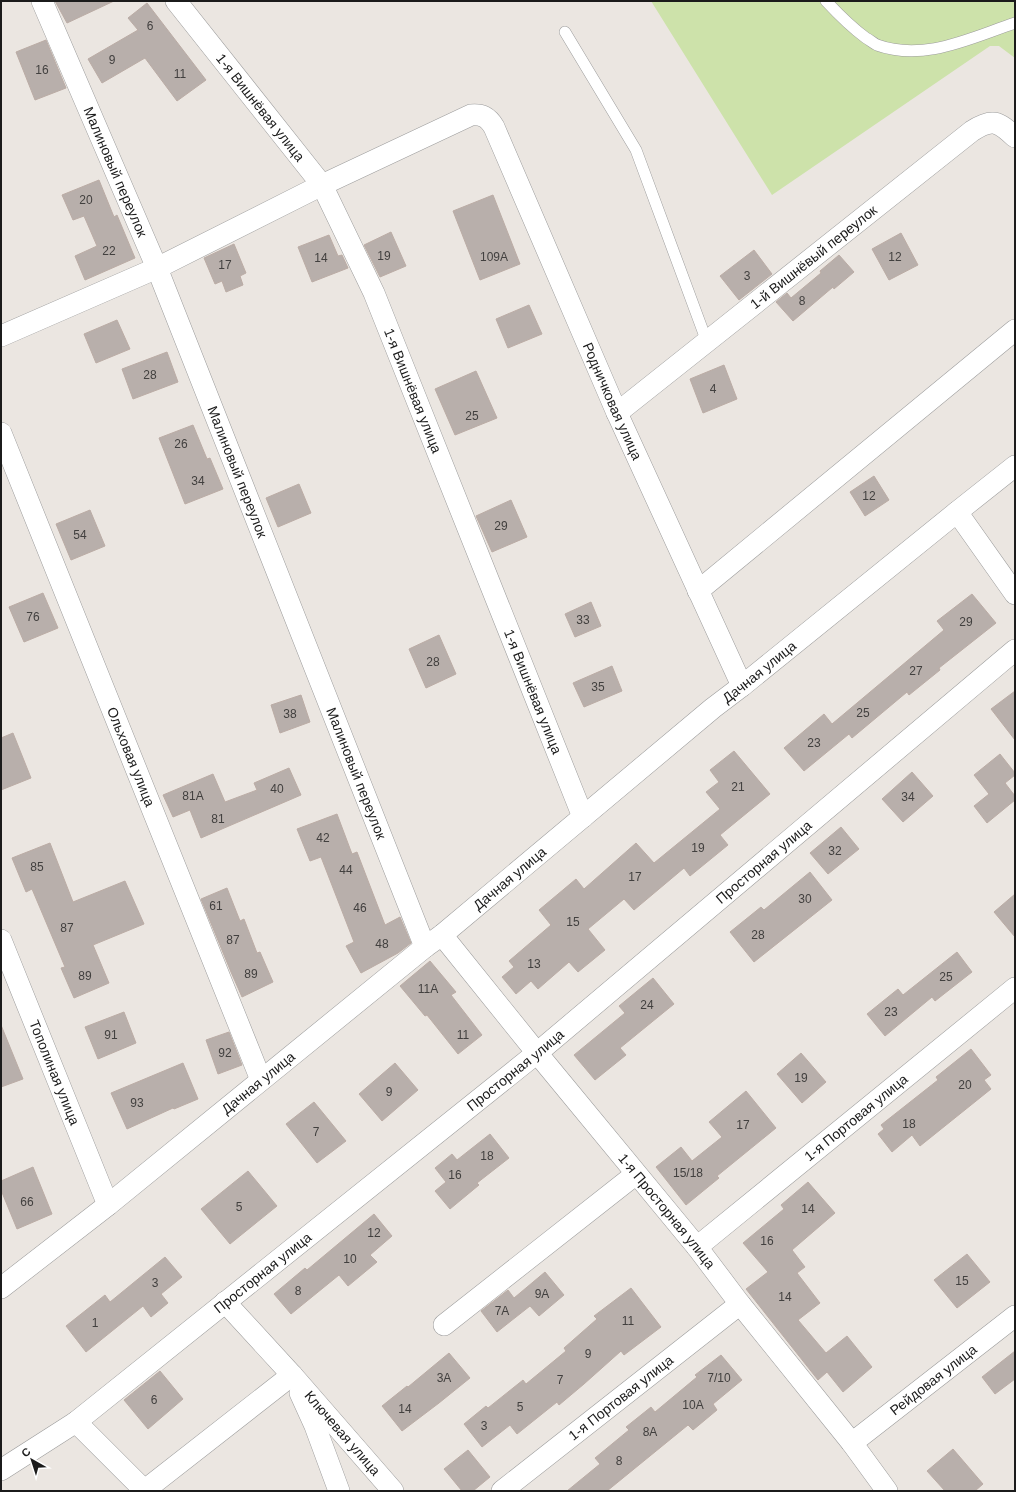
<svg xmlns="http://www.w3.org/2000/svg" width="1016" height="1492" viewBox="0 0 1016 1492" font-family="Helvetica,sans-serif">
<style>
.grass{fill:#cde2aa}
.building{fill:#b8afab;stroke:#bbaca5}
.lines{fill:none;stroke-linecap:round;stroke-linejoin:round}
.lane-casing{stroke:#9c9c9c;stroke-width:12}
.street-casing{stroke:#9c9c9c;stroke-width:22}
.lane{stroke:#fff;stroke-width:11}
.street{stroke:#fff;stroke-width:21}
.labels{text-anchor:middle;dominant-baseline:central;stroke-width:4;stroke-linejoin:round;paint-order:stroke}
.number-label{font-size:12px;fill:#42403f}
.street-label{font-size:14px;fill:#1b1b1b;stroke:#fff}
</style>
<rect width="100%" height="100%" fill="#ebe6e1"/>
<path class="grass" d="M651 1H1015V58L999 46H990L772 195Z"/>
<path class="building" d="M55 1H114L67 23Z
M147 3 206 80 177 101 145 58 102 83 88 59 138 30 128 18Z
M46 40 66 88 35 100 16 52Z
M99 180 114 217 117 215 135 258 85 280 75 256 97 246 84 216 73 220 62 195Z
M493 195 520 264 480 280 453 211Z
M391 232 406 266 380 277 364 245Z
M901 233 918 265 889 280 872 249Z
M329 235 338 256 342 255 348 268 312 282 298 247Z
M234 244 246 273 240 276 243 285 226 292 222 281 215 284 204 258Z
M754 250 772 274 739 300 720 276Z
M839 255 854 272 834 289 833 287 793 321 776 302 787 293 791 298 821 273 820 271Z
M529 305 542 334 508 348 496 319Z
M117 320 130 349 96 363 84 334Z
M167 352 178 382 133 399 122 369Z
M724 365 737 399 703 413 690 379Z
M476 371 497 418 455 435 435 389Z
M193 425 207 459 210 458 223 489 185 504 159 438Z
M874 476 889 500 865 516 850 492Z
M299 484 311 513 278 527 266 498Z
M511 500 527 537 492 552 476 516Z
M90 510 105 546 71 560 56 524Z
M43 593 58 628 24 642 9 607Z
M972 594 996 623 939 668 940 670 909 695 907 692 852 738 849 734 804 771 784 748 824 714 832 724 944 630 937 621Z
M591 602 601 626 575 637 565 614Z
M439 635 456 674 426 688 409 649Z
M612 666 622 691 584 707 573 683Z
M1015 691V740L991 709Z
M301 695 310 722 280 733 271 705Z
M13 733 31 778 1 790V738Z
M734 751 770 794 720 835 728 845 690 876 684 868 634 910 624 899 588 929 605 950 578 972 569 962 538 989 531 981 516 994 502 977 514 967 509 961 551 925 539 910 576 879 584 889 636 843 654 863 720 809 706 792 719 782 710 770Z
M1000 754 1015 773V775L1005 783 1015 796V800L987 823 974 806 989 794 974 775Z
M289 768 301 795 201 838 190 810 173 817 163 795 213 774 225 802 257 790 254 783Z
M912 772 933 796 903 822 882 799Z
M337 814 352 854 357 852 385 925 400 917 411 943 398 953 361 973 346 946 354 942 321 857 310 861 297 829Z
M841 827 859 849 828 874 810 853Z
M50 843 73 902 125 881 144 924 93 945 109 983 74 998 61 968 65 967 32 889 26 892 12 858Z
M810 872 832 900 754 962 730 932 761 907 764 910Z
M227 888 240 921 244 919 257 953 260 952 273 982 242 997 231 972 201 899Z
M1015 894V937L994 912Z
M957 952 972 972 935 1001 932 997 885 1036 867 1014 898 989 903 995Z
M430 961 456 992 451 995 482 1035 458 1054 427 1015 425 1016 400 986Z
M653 978 674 1004 620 1048 626 1055 595 1080 574 1055 625 1013 619 1006Z
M124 1012 136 1043 98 1059 85 1027Z
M1 1025 23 1079 1 1087Z
M229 1032 242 1065 218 1074 206 1040Z
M971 1049 991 1075 984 1080 991 1089 920 1146 912 1135 892 1152 878 1134 884 1129 881 1125 938 1080 936 1077Z
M801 1053 826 1082 802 1103 777 1074Z
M183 1063 198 1099 174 1109 173 1108 127 1129 111 1093Z
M395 1063 418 1090 382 1121 359 1094Z
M746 1091 776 1128 717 1176 719 1178 686 1205 656 1167 681 1147 692 1161 722 1137 709 1122Z
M314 1102 346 1141 317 1163 286 1124Z
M490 1134 509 1158 477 1183 479 1185 450 1209 435 1191 446 1182 435 1168 452 1154 457 1160Z
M33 1167 52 1214 17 1229 1 1190V1181Z
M248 1171 277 1206 230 1244 201 1209Z
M808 1182 835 1213 792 1250 805 1267 797 1273 820 1303 798 1320 826 1353 847 1336 872 1367 843 1392 827 1372 818 1380 746 1289 768 1272 743 1243 784 1209 781 1205Z
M374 1214 392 1236 370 1255 377 1262 348 1286 339 1275 291 1314 274 1294 305 1268 307 1270Z
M967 1254 990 1282 957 1308 934 1280Z
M165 1257 182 1277 161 1294 168 1303 151 1317 143 1306 86 1352 66 1326 105 1295 110 1302Z
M545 1272 564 1295 539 1316 530 1306 497 1332 481 1311 508 1290 514 1298Z
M631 1288 661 1327 624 1355 621 1351 584 1384 559 1405 557 1402 517 1434 510 1425 482 1447 464 1424 486 1406 488 1408 523 1380 526 1384 566 1351 564 1348 597 1319 594 1316Z
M1015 1351V1379L995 1394 982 1377Z
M449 1353 470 1378 439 1403 402 1431 382 1406 407 1386 408 1387Z
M721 1355 742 1380 713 1404 717 1410 693 1430 688 1425 607 1491H567L600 1464 595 1458 629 1430 626 1427 651 1407 655 1412 697 1377 695 1375Z
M160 1371 183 1399 148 1429 124 1400Z
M953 1449 983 1484 975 1491H945L927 1471Z
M468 1450 490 1477 473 1491H462L444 1469Z"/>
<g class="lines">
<defs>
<path id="lane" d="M826 1C839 15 851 27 866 38 870 40 873 43 877 45 924 62 970 38 1015 23
M565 32 636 150 707 342"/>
<g id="street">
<path id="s1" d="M42 1 157 268 425 947"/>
<path id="s2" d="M176 1 322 185 374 293 583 817"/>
<path id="s3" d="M1 336 157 268 322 185 471 115C482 114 488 117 494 127L617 413 742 686"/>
<path id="s4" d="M617 413 972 131C992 118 998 121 1015 137"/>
<path id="s5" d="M1 433 261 1080"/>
<path d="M957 512 1015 594"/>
<path d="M698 591 1015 330"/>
<path id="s6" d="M442 935 537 1053 697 1247 740 1304 852 1443 887 1491"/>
<path id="s7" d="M1 940 108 1205"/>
<path id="s8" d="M697 1247 1015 988"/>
<path id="s9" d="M1 1288 108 1205 425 947 442 935 713 708 742 686 957 512 1015 466"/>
<path d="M444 1325 636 1174"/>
<path id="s10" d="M292 1375 393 1491"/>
<path d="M300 1393 315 1426 339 1491"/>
<path d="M76 1422 145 1491"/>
<path id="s11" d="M852 1443 1015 1316"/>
<path id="s12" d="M1 1470 76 1422 537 1053 1015 650"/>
<path d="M145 1490 292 1375 225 1302"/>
<path id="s13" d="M502 1491 740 1304"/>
</g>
</defs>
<use href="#lane" class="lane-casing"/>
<use href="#street" class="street-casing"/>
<use href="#lane" class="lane"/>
<use href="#street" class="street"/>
</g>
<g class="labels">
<g class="number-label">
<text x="150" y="26">6</text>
<text x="112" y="60">9</text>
<text x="42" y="70">16</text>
<text x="180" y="74">11</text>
<text x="86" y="200">20</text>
<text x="109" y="251">22</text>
<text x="384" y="256">19</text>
<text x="494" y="257">109А</text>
<text x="895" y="257">12</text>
<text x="321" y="258">14</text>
<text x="225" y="265">17</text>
<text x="747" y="276">3</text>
<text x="802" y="301">8</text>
<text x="150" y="375">28</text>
<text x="713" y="389">4</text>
<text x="472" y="416">25</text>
<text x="181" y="444">26</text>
<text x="198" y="481">34</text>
<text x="869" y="496">12</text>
<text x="501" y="526">29</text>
<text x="80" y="535">54</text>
<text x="33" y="617">76</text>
<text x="583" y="620">33</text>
<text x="966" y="622">29</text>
<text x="433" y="662">28</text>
<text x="916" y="671">27</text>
<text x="598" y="687">35</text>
<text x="863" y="713">25</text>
<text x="290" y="714">38</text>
<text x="814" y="743">23</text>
<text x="738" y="787">21</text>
<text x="277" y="789">40</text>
<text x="193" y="796">81А</text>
<text x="908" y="797">34</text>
<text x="218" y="819">81</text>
<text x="323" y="838">42</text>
<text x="698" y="848">19</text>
<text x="835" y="851">32</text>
<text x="37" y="867">85</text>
<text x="346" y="870">44</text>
<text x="635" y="877">17</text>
<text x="805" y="899">30</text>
<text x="216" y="906">61</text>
<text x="360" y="908">46</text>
<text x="573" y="922">15</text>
<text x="67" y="928">87</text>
<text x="758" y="935">28</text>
<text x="233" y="940">87</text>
<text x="382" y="944">48</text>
<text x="534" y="964">13</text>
<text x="251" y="974">89</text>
<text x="85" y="976">89</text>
<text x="946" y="977">25</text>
<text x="428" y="989">11А</text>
<text x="647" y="1005">24</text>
<text x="891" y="1012">23</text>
<text x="111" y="1035">91</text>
<text x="463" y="1035">11</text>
<text x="225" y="1053">92</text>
<text x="801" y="1078">19</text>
<text x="965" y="1085">20</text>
<text x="389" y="1092">9</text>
<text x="137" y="1103">93</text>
<text x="909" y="1124">18</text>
<text x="743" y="1125">17</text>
<text x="316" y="1132">7</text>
<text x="487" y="1156">18</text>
<text x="688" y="1173">15/18</text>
<text x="455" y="1175">16</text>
<text x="27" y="1202">66</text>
<text x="239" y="1207">5</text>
<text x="808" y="1209">14</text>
<text x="374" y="1233">12</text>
<text x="767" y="1241">16</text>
<text x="350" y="1259">10</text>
<text x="962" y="1281">15</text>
<text x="155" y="1283">3</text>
<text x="298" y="1291">8</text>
<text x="542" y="1294">9А</text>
<text x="785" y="1297">14</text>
<text x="502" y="1311">7А</text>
<text x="628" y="1321">11</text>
<text x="95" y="1323">1</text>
<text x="588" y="1354">9</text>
<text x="444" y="1378">3А</text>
<text x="719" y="1378">7/10</text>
<text x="560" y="1380">7</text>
<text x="154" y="1400">6</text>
<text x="693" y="1405">10А</text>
<text x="520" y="1407">5</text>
<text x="405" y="1409">14</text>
<text x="484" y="1426">3</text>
<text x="650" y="1432">8А</text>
<text x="619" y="1461">8</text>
</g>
<g class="street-label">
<text stroke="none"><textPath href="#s2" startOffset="136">1-я Вишнёвая улица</textPath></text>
<text stroke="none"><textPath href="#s1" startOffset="186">Малиновый переулок</textPath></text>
<text stroke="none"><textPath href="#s4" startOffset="251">1-й Вишнёвый переулок</textPath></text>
<text stroke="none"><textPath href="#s2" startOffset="460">1-я Вишнёвая улица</textPath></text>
<text stroke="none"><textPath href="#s3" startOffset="846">Родничковая улица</textPath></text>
<text stroke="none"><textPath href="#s1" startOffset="510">Малиновый переулок</textPath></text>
<text stroke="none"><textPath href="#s9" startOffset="977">Дачная улица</textPath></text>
<text stroke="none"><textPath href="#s2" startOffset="784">1-я Вишнёвая улица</textPath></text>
<text stroke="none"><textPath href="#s5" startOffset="349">Ольховая улица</textPath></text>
<text stroke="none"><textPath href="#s1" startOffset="834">Малиновый переулок</textPath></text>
<text stroke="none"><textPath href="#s12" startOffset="976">Просторная улица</textPath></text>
<text stroke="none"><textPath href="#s9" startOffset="653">Дачная улица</textPath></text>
<text stroke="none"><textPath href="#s12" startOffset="652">Просторная улица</textPath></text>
<text stroke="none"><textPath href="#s7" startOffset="143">Тополиная улица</textPath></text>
<text stroke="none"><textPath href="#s9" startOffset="329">Дачная улица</textPath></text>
<text stroke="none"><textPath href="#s8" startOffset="205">1-я Портовая улица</textPath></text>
<text stroke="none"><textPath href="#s6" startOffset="356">1-я Просторная улица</textPath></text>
<text stroke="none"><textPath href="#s12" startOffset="328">Просторная улица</textPath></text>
<text stroke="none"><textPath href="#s11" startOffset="103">Рейдовая улица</textPath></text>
<text stroke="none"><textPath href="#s13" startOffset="151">1-я Портовая улица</textPath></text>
<text stroke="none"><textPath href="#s10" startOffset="77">Ключевая улица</textPath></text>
</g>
</g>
<rect width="1016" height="1492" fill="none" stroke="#1b1b1b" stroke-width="4"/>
<g transform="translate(32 1460) rotate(321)" stroke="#ffffff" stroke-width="3" paint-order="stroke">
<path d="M0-3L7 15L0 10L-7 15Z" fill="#1b1b1b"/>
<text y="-6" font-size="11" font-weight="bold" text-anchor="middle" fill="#1b1b1b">С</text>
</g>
</svg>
